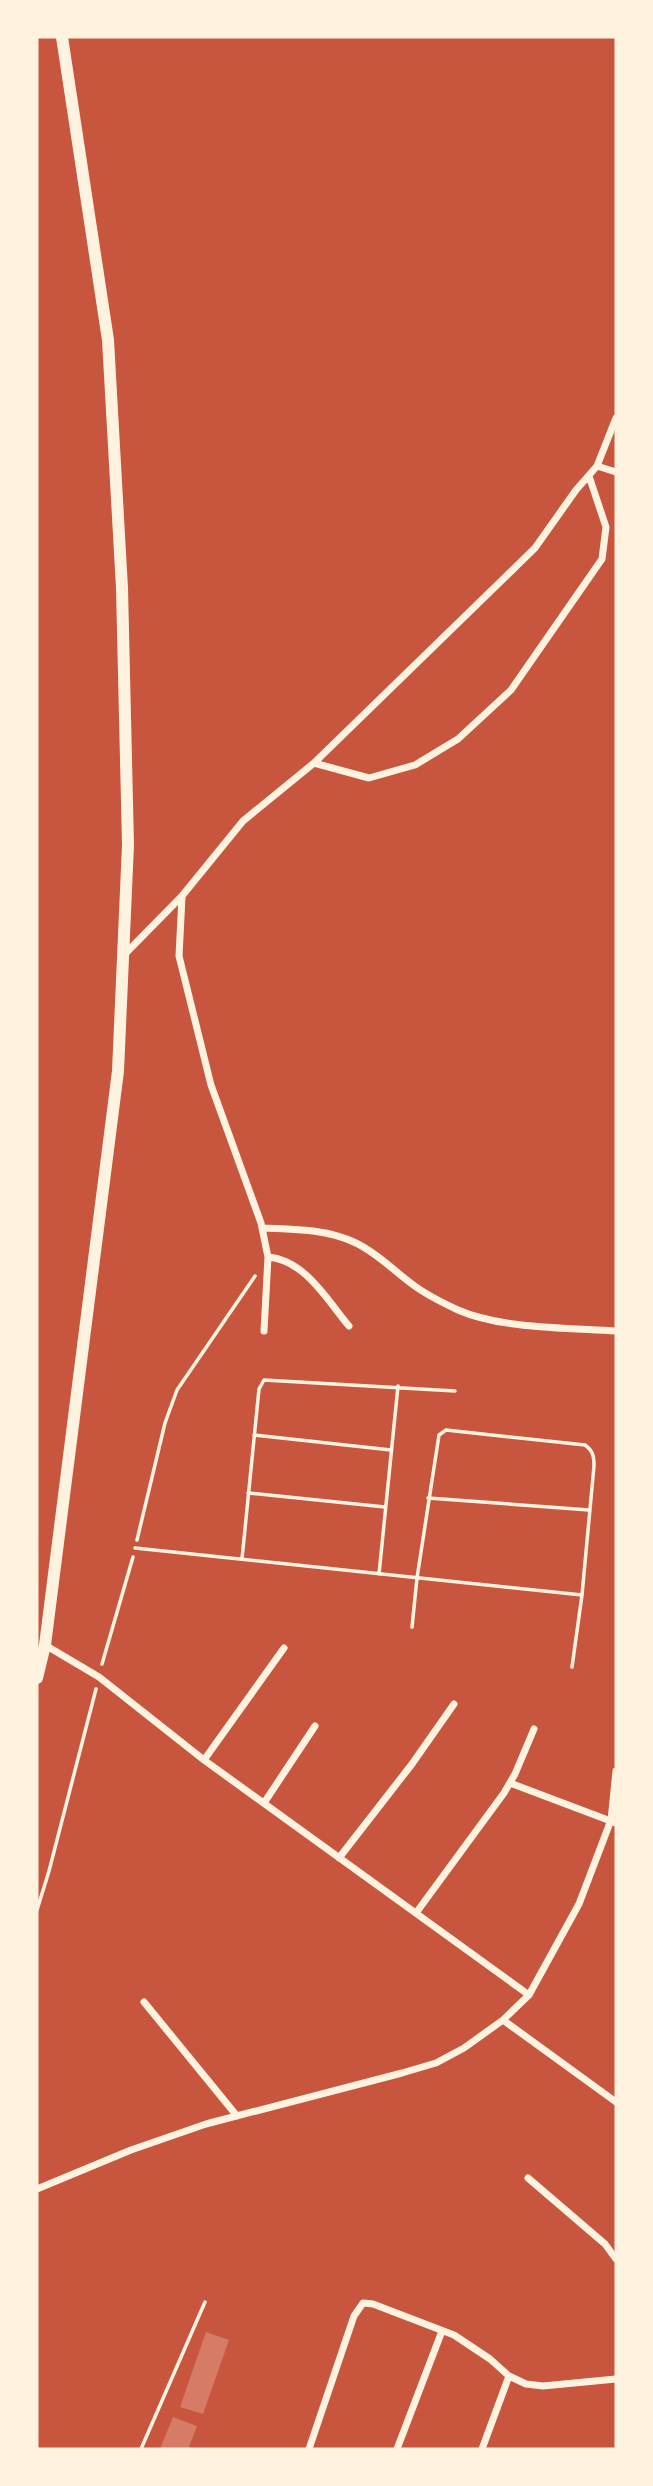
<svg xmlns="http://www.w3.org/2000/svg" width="653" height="2486" viewBox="0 0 653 2486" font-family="Karla,sans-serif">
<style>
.building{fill:#d67c66}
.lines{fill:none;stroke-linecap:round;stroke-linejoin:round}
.path{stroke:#fff3e0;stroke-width:3.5}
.service{stroke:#fff3e0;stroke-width:3.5}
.minor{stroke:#fff3e0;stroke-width:7}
.trunk{stroke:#fff3e0;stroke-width:12}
</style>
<rect width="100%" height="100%" fill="#c8553d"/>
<path class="building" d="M206 2332 229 2340 203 2414 180 2407Z
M173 2417 197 2426 189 2447 194 2449H160Z"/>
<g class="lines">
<path class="path" d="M137 1540 165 1423 177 1390 255 1276
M102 1664 133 1557
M37 1910 49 1871 96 1689"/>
<path class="service" d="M254 1435 391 1450
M248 1493 385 1507
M428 1498 589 1510
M135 1548 582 1595
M242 1559 259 1389 264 1380 455 1391
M379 1574 398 1386
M412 1627 417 1578 439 1435 446 1430 585 1445C593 1451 594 1456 594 1466L582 1595 572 1667
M141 2449 205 2302"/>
<path class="minor" d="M597 466 616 472
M314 763 369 778 415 765 458 739 511 690 602 559 606 527 589 476
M182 897 179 956 211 1085 261 1223 268 1257 264 1331
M124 955 182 896 243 821 314 763 535 548 576 490 597 466 616 418
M262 1228C293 1229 327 1229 356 1243 377 1253 393 1270 412 1284 425 1294 443 1303 458 1310 501 1329 570 1328 616 1331
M268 1257C305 1260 327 1300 349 1326
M45 1645 99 1677 204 1760 529 1995
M204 1760 284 1648
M510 1783 616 1823
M264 1803 315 1726
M339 1858 412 1764 454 1704
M416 1913 504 1793 515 1774 534 1729
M144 2002 237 2116
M503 2020 616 2102
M528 2178 605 2244 616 2259
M37 2189 131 2150 206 2124 402 2073 436 2063 464 2048 503 2020 529 1995 579 1904 611 1820 616 1771
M309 2449 354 2316 363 2303 373 2304 454 2335 490 2359 509 2376 526 2384 543 2386 616 2379
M397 2449 442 2331
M482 2449 509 2376"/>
<path class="trunk" d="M37 1678 45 1645 118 1071 128 845 122 588 108 340 62 37"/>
</g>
<rect width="653" height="2486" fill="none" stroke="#fff3e0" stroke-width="77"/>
</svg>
